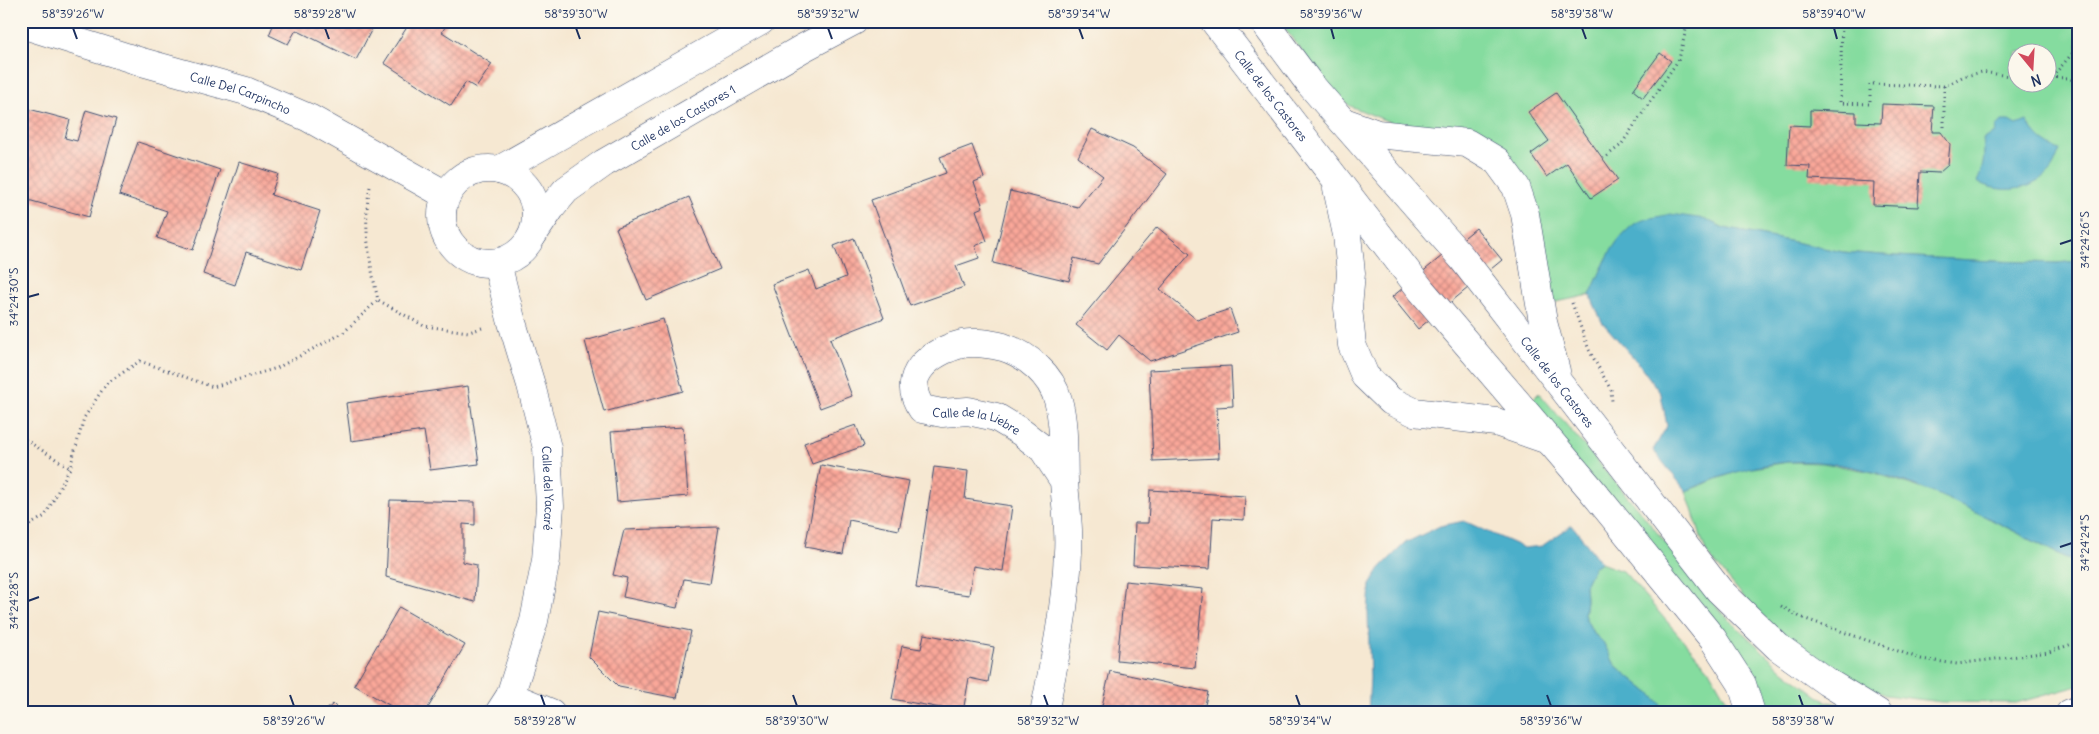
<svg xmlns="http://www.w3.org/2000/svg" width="2099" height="734" viewBox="0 0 2099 734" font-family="Delius,sans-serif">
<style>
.grass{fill:#85dc9f;stroke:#50867e;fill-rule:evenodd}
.water{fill:#4bafca;stroke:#336f94}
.building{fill:url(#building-cross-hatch)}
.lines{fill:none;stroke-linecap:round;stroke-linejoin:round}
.minor-casing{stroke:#3c4b6f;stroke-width:29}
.path{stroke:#3c4b6f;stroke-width:3;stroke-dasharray:1 4;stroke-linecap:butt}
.minor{stroke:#fff;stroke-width:28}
.ticks{fill:none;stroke:#1b2f5e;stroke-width:2}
.labels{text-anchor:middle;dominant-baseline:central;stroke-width:5;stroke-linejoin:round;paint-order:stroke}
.street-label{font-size:12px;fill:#1b2f5e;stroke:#fbf7ec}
.neatline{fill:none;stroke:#1b2f5e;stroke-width:2}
.ticks-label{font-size:12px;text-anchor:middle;fill:#1b2f5e}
</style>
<defs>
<pattern id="building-cross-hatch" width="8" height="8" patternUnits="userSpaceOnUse" patternTransform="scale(1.25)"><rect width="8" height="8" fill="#faa799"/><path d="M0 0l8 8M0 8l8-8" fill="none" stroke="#ca8880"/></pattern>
</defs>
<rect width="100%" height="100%" fill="#fbf7ec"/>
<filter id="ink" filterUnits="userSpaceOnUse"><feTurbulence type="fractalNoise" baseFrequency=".02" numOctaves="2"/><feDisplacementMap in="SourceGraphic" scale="10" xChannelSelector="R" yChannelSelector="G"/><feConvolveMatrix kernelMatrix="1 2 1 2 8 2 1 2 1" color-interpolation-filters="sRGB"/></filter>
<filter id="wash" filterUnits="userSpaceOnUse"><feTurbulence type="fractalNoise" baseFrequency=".0096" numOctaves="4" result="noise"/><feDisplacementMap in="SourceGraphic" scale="20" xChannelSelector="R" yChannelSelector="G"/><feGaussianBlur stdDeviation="1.12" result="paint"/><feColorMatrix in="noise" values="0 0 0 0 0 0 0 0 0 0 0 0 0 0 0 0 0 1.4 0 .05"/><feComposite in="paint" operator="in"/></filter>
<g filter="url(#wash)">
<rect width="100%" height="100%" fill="#f6e8d2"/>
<path class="grass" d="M1279 21H2078V261L2057 263 1992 261 1896 256 1843 252 1724 228 1705 219 1608 256 1590 295 1547 304 1537 204 1508 154 1402 127 1350 106 1331 90ZM2016 52H2046V82H2016Z
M1539 393 1639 510 1721 612 1784 671 1825 701 1847 706 1849 712 1756 713 1531 401Z
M1788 462 1823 463 1872 472 1947 497 2078 564V686L2016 703 1941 702 1885 695 1811 657 1754 609 1706 552 1686 491 1741 470Z
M1601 563 1624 572 1710 671 1734 713H1668L1653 696 1615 665 1603 642 1593 633 1584 615 1586 600 1585 585 1594 567Z"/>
<path class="water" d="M2002 121H2010L2017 125 2027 121C2035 135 2045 145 2060 150 2057 157 2055 165 2050 171 2032 192 2000 194 1977 182 1984 167 1985 154 1983 139L1995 133 1996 126Z
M1670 214 1705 219 1724 228 1843 252 1896 256 1992 261 2057 263 2078 261V564C1994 522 1884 455 1788 462 1752 465 1718 477 1686 491L1653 450 1667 426 1661 394 1639 364 1602 322 1590 295C1601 271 1612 239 1636 223 1645 218 1660 217 1670 214Z
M1464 521 1524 548 1542 546 1572 525 1601 563 1594 567 1585 585 1586 600 1584 615 1593 633 1603 642 1615 665 1653 696 1668 713H1368L1370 678 1368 613 1370 585 1382 566 1405 543 1440 526Z"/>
<g id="blocks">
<path class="building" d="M275 21H376L356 60 296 30 288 44 269 35Z
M411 21H449L442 32 492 64 476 88 466 82 451 106 384 63Z
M1660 53 1671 61 1643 98 1633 90Z
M1556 93 1618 180 1591 198 1567 163 1547 177 1531 154 1549 141 1528 112Z
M1882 104 1934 106 1932 132H1941L1950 144 1948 165 1939 173 1920 172 1918 207 1873 205 1874 182 1809 179 1810 166 1787 165 1789 125 1810 126V110L1856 112V122L1881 123Z
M29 109 70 120 65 138 77 141 86 110 116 119 89 217 21 198V137Z
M1092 129 1133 148 1167 174 1098 264 1074 258 1069 281 993 263 1010 191 1078 207 1103 176 1078 157Z
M138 142 220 170 193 250 157 238 167 211 119 195Z
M972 145 984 178 974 182 983 207 976 210 987 241 975 246 979 258 956 266 964 287 910 306 871 200 946 173 940 157Z
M239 162 278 174 271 195 320 211 301 270 246 252 235 285 203 274Z
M689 197 720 269 646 300 616 228Z
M1157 227 1190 254 1160 289 1197 320 1230 309 1238 332 1150 361 1119 335 1107 350 1076 325Z
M1476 228 1502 260 1418 329 1392 297Z
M854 238 884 318 830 339 852 396 820 408 772 284 809 270 816 289 846 277 834 246Z
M663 319 683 391 604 412 585 341Z
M1231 366 1233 406 1217 407 1219 458 1153 461 1149 370Z
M468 386 479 464 430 470 424 431 351 441 346 403Z
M856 425 864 446 812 464 804 443Z
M683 427 688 496 617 502 611 432Z
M821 465 909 481 899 530 849 520 843 554 805 547Z
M934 467 968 471 965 499 1012 506 1003 571 973 566 969 595 916 588Z
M1150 490 1245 496 1244 520 1213 518 1210 569 1133 565 1135 523H1148Z
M390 500 475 502V525L463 524V562L477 565 475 602 386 577Z
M719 527 710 583 684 579 677 608 623 597 627 578 613 575 624 530Z
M1125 581 1203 589 1195 668 1117 660Z
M399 607 465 645 425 713H403L354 685Z
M598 612 691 631 677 698 619 687 589 657Z
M924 634 994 647 988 682 969 678 963 712 892 699 902 646 921 649Z
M1110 671 1208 692 1203 713H1115L1101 710Z
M333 704 342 713H323Z"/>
</g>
</g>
<g filter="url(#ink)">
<use href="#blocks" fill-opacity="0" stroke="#3c4b6f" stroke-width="1"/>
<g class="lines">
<defs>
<g id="minor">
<path id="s1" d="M1214 21 1422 291 1590 488 1713 639 1742 684 1751 713"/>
<path id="s2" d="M1263 21 1310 84 1462 258 1719 590 1778 647 1827 682 1878 713"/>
<path id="s3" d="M21 24 142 62 246 91 309 118 446 195"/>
<path d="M1344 122 1377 134 1467 143 1497 161 1516 187 1525 214 1543 322 1556 371"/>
<circle cx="489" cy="216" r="47"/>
<path d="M499 170 761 21"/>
<path d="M1337 188 1347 235 1351 273 1348 308 1352 345 1365 376 1391 401 1414 412 1496 422 1548 440"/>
<path id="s4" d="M532 236 551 208 566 190 604 163 803 48 854 21"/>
<path id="s5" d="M497 263 511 319 531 385 547 448 550 506 546 560 534 621 510 696 499 713"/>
<path d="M510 696 551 713"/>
<path id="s6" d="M1044 713C1055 659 1066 606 1068 552 1070 528 1065 503 1064 480 1063 454 1065 426 1058 400 1051 375 1028 355 1003 347 990 344 976 341 962 344 931 352 898 375 922 409L942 413 968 411 996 417 1021 432 1043 449 1064 481"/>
<path d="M2070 713 2078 710"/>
</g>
</defs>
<use href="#minor" class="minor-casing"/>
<path class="path" d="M1842 21 1840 103 1870 104V84L1944 86 1962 77 1982 72 2016 77
M2046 77 2069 78 2078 83
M2052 77 2078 47
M1944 127V86
M1607 156 1621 145 1679 59 1688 21
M370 187C362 224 370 264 378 300L424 326 469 332 482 328
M1572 303 1589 350 1611 390 1612 401
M21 437 70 468
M21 530 45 516 70 468 84 418 106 384 140 361 213 387 277 368 343 333 378 300
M1781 606 1800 617 1921 659 1957 664 2049 652 2078 642"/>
<use href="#minor" class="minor"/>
</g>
</g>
<path class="ticks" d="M73 28 77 39M325 28 329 39M576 28 580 39M828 28 832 39M1079 28 1083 39M1331 28 1334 39M1582 28 1586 39M1834 28 1837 39M2060 244 2072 240M28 297 39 294M2060 547 2072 543M28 601 39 597M290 695 294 706M541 695 545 706M793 695 797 706M1044 695 1048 706M1296 695 1300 706M1547 695 1551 706M1799 695 1803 706"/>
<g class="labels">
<g class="street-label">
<text stroke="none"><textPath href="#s3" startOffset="230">Calle Del Carpincho</textPath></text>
<text stroke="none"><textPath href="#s1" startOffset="94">Calle de los Castores</textPath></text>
<text stroke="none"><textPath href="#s4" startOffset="195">Calle de los Castores 1</textPath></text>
<text stroke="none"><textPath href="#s2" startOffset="466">Calle de los Castores</textPath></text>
<text stroke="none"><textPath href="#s6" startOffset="586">Calle de la Liebre</textPath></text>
<text stroke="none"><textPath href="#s5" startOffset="232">Calle del Yacaré</textPath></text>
</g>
</g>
<rect width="2099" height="734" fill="none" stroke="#fbf7ec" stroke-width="55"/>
<g transform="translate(2032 68) rotate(162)"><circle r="24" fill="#fbf7ec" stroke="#a1a7b3"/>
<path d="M0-4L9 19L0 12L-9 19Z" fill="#d1495b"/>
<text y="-8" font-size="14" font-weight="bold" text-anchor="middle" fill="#1b2f5e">N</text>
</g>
<rect x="28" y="28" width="2044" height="678" class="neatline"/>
<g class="ticks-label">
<text x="73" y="18">58°39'26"W</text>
<text x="325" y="18">58°39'28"W</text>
<text x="576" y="18">58°39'30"W</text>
<text x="828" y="18">58°39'32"W</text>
<text x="1079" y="18">58°39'34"W</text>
<text x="1331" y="18">58°39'36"W</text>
<text x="1582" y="18">58°39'38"W</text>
<text x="1834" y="18">58°39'40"W</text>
<text transform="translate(2085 240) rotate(-90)" y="4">34°24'26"S</text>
<text transform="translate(14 297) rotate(-90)" y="4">34°24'30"S</text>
<text transform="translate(2085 543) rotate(-90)" y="4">34°24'24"S</text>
<text transform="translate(14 601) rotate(-90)" y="4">34°24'28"S</text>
<text x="294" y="725">58°39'26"W</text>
<text x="545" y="725">58°39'28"W</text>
<text x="797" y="725">58°39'30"W</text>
<text x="1048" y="725">58°39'32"W</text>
<text x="1300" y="725">58°39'34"W</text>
<text x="1551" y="725">58°39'36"W</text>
<text x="1803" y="725">58°39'38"W</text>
</g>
</svg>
